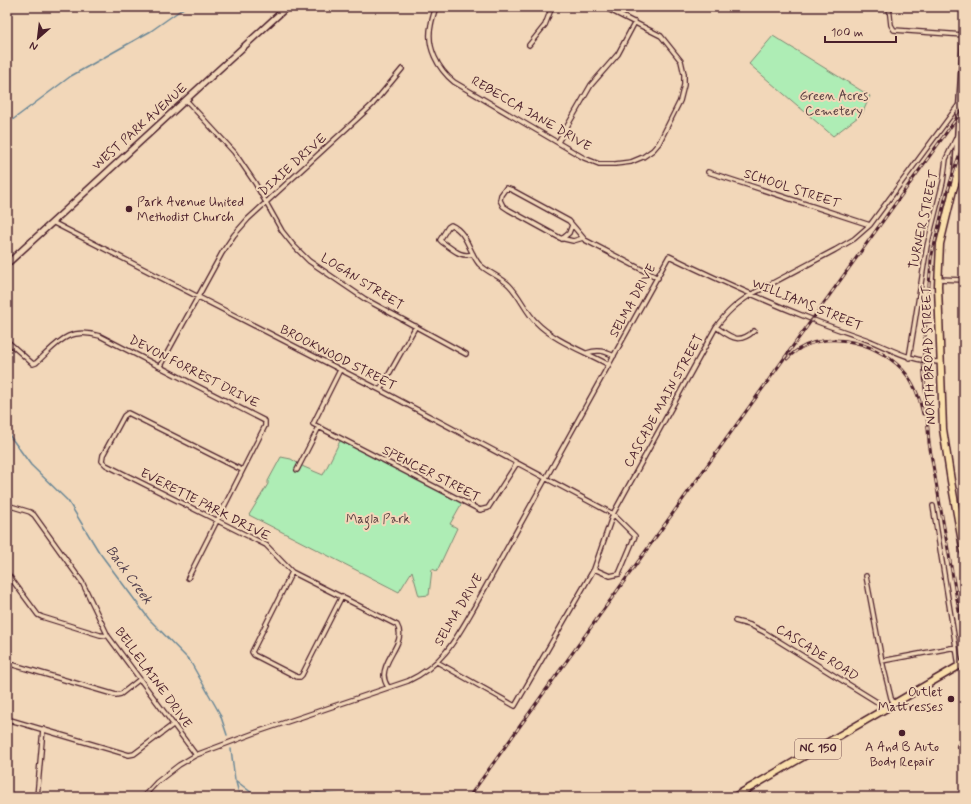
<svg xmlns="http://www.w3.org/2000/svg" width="971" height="804" viewBox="0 0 971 804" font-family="Mynerve,sans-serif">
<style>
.green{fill:#aeedb5;stroke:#7c8670}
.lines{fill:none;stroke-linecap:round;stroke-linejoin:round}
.stream{stroke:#6a8796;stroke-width:1.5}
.street-casing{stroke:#4a1f2b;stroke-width:6}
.secondary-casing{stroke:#4a1f2b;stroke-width:8}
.primary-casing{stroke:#4a1f2b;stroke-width:9}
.street{stroke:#f2d7b9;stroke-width:3.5}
.secondary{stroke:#f2d7b9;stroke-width:5}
.primary{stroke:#f9deab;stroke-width:6}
.rail-casing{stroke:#4a1f2b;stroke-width:3}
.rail{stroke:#f2d7b9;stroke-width:1.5;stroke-dasharray:4.5;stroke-linecap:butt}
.poi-dot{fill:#4a1f2b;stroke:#f2d7b9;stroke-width:1.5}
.labels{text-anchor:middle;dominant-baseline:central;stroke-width:4;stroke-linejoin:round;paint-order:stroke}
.shield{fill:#f2d7b9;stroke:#7c5656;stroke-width:1}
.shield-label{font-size:12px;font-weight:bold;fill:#4a1f2b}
.park-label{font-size:13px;fill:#593e40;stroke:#f2d7b9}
.street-label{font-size:13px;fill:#4a1f2b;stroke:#f2d7b9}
.poi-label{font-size:13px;fill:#4a1f2b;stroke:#f2d7b9;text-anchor:start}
.water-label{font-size:14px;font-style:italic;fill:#55424f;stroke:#f2d7b9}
</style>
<rect width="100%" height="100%" fill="#f2d7b9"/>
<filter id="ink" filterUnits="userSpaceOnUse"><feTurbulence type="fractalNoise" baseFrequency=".025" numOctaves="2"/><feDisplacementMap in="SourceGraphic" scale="8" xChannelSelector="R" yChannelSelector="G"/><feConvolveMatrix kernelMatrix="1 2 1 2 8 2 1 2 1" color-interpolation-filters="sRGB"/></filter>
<g filter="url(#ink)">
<path class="green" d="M773 36 870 96 862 114 833 136 749 64Z
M341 439 463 501 450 524 457 528 437 571 432 569 429 595 419 596 412 571 399 592 249 515 268 484V481L281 457 291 459 304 467 323 475Z"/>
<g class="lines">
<path class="stream" d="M7 124 71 76 151 31 185 7
M7 432 31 465 68 501 99 552 149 619 190 661 220 714 227 735
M231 749 235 780 252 793 265 797
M236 782 240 797
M307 797 317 793 350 797
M425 797 441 794"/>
<defs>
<path id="street" d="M436 7C434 13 432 19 431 25 426 47 438 69 454 82L584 158 599 164H615L631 162 643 157 653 150 659 143 680 101 684 85V74L681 61 661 36 604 7
M889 7 891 25 894 30 964 35
M529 45 545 25 552 7
M186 100 234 152 255 183 282 231 294 246 309 261 365 299 466 354
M558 142 591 85 618 54 635 22
M708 172 870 225
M52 222 380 390 613 514 635 536 619 574 610 576 594 569
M583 238 573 241 560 238 509 210 503 206 500 200 501 195 506 188 512 190 569 221 585 240 658 278
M562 239 569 233 572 225
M473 254C460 258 453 249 442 242L440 240 448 227 451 225C467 232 469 252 479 264 488 273 500 276 509 285 520 296 525 311 536 322 554 341 586 352 609 365
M938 279 964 280
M716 327C731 337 738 345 754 331
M7 341 33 364 36 363C58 343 68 326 100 336L265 421V426L188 578
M587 353C598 349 604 351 614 356
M909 358 927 246 943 182 946 159 957 136
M160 366 222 253 234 235 248 219 358 118 372 105 402 69
M340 370 313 424 480 510 488 508 517 463
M380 390 416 326
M242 470 128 413 124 416 103 455 102 461 106 465 266 545 292 572 397 625C407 642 384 657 384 675 384 679 386 684 388 687
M297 470 319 427
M7 505 30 512 34 515 82 582 108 636 196 755
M933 506 959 666
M292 572 252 652 254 655 297 677H300L302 675 342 596
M7 573 38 615 42 617 100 635 108 636
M866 576 882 661 891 698 894 704
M735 621 750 625 764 632 877 702 883 710
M882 661 956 647
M437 662 515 706 594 569 613 514 716 327C727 312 736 304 752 294L835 250 854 239 870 225 960 103
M7 663 116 695 121 694 140 679
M7 719 129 755 134 754 174 724
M959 746 964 748
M37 797 43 729
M143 797 157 782 179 765 196 755 260 731 408 681C443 665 456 639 475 606L669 256C716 279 763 300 811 319 830 327 849 333 868 340 893 350 912 362 940 362"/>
<path id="secondary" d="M955 181 964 34
M7 264 287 7"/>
<path id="primary" d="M964 158 953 190 940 244 938 286 943 429 951 481 964 553
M734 797 964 663"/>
</defs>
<use href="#street" class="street-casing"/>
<use href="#secondary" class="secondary-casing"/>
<use href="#primary" class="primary-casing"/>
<use href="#street" class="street"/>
<use href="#secondary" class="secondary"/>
<use href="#primary" class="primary"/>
<defs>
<path id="rail" d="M964 143 956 164 945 199 931 259 923 362 929 443 964 639
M787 359C818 326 874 340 902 369 913 381 920 398 923 414
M469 797 964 108"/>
</defs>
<use href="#rail" class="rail-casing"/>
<use href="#rail" class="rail"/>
</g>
</g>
<g class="poi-dot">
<circle cx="129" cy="209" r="4"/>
<circle cx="951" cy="699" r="4"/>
<circle cx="902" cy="733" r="4"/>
</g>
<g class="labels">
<rect class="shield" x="795" y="739" width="46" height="20" rx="3"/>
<g class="shield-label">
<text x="818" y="749">NC 150</text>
</g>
<g class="park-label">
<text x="834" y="96">Green Acres<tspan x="834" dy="15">Cemetery</tspan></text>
<text x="378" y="519">Magla Park</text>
</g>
<g class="street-label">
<text transform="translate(531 114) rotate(30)">REBECCA JANE DRIVE</text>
<text transform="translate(140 127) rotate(-42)">WEST PARK AVENUE</text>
<text transform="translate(293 165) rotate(-42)">DIXIE DRIVE</text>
<text transform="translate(792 189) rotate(18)">SCHOOL STREET</text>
<text transform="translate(924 220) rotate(-78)">TURNER STREET</text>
<text transform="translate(362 282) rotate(32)">LOGAN STREET</text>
<text transform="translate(633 301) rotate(-61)">SELMA DRIVE</text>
<text transform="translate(807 305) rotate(22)">WILLIAMS STREET</text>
<text transform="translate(929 355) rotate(-92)">NORTH BROAD STREET</text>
<text transform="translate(338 358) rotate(27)">BROOKWOOD STREET</text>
<text transform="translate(194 372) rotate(27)">DEVON FORREST DRIVE</text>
<text transform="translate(664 401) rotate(-61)">CASCADE MAIN STREET</text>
<text transform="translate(431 474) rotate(27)">SPENCER STREET</text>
<text transform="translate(205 505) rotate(27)">EVERETTE PARK DRIVE</text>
<text transform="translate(459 610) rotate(-59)">SELMA DRIVE</text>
<text transform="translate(817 653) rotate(32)">CASCADE ROAD</text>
<text transform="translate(153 678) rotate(54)">BELLELAINE DRIVE</text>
</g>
<g class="poi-label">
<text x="137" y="202">Park Avenue United<tspan x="137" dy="15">Methodist Church</tspan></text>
<text x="943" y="692" text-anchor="end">Outlet<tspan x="943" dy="15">Mattresses</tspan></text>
<text x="902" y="747" text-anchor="middle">A And B Auto<tspan x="902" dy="15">Body Repair</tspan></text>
</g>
<g class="water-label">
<text transform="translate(129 575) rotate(54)">Back Creek</text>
</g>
</g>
<rect width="971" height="804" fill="none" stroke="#f2d7b9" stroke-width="24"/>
<rect x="12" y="12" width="947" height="780" fill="none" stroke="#4a1f2b" stroke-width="1.5" filter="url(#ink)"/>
<g transform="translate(38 38) rotate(208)" stroke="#f2d7b9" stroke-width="3" paint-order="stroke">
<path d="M0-3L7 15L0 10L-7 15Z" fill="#4a1f2b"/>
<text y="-6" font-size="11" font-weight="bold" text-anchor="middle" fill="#4a1f2b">N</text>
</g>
<path d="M825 36v6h71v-6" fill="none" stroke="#4a1f2b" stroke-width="2"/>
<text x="831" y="36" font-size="12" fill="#4a1f2b" stroke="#f2d7b9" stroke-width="3" paint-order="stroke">100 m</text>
</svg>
